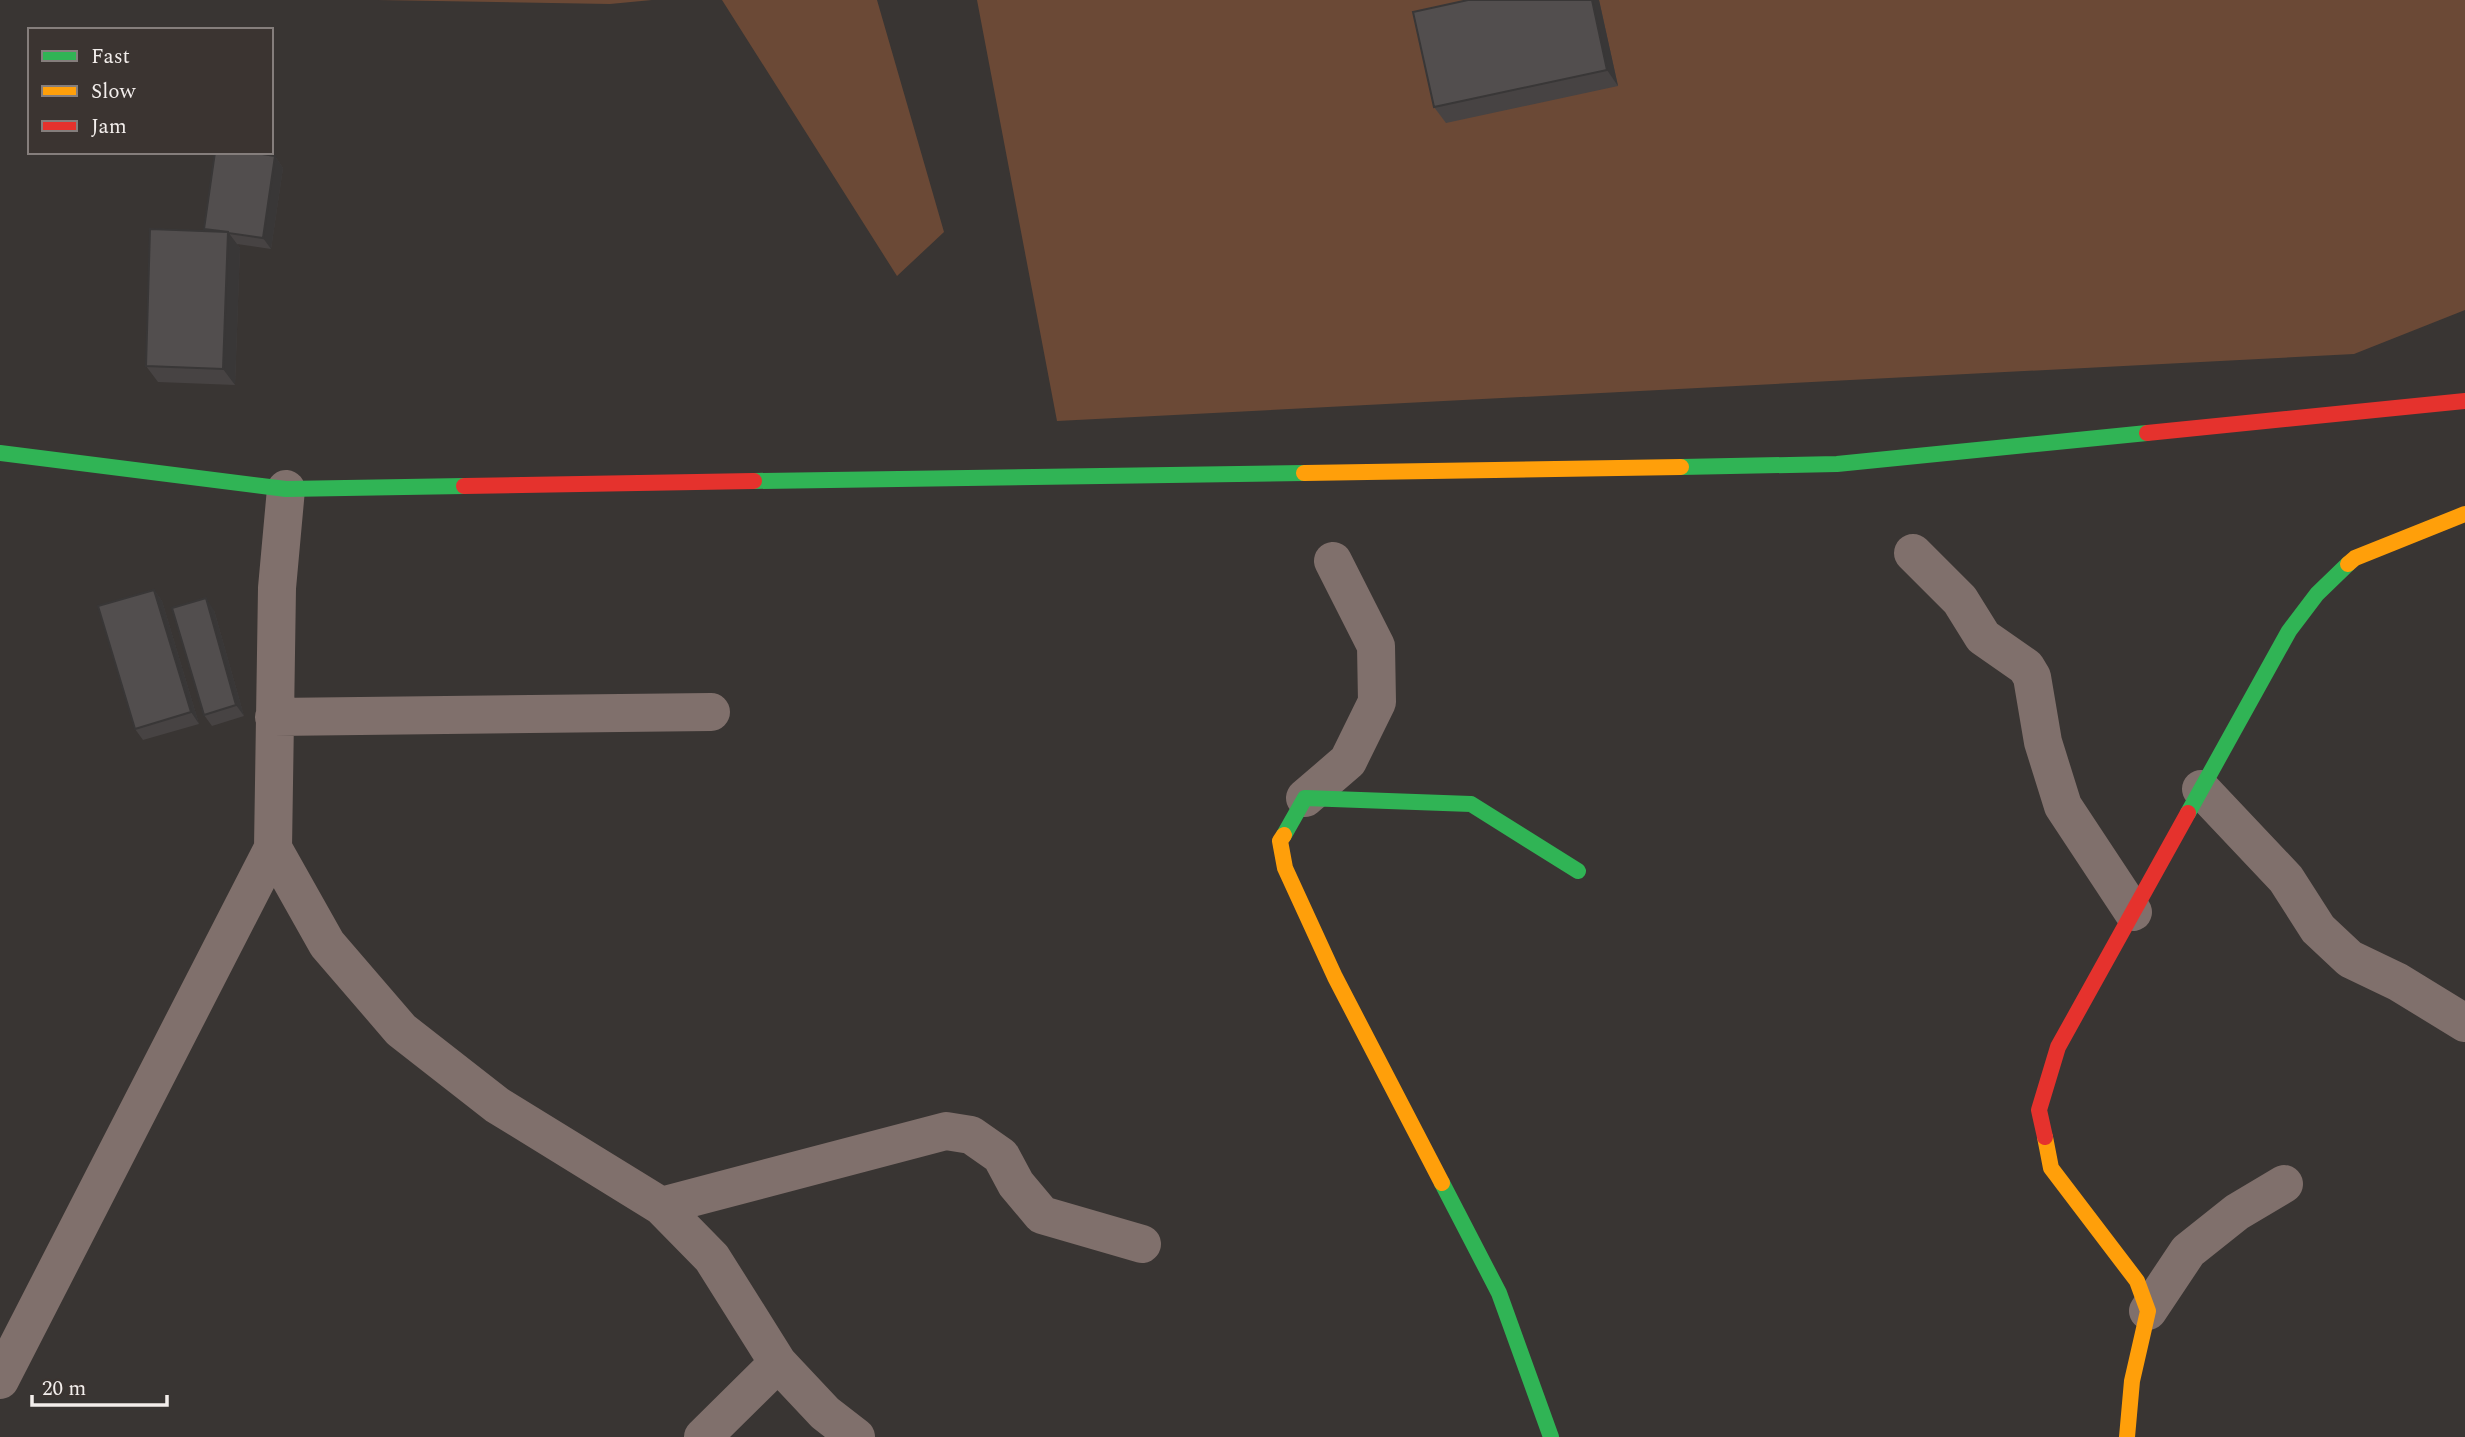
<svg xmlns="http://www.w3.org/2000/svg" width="2465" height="1437" viewBox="0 0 2465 1437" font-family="Spectral,serif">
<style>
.green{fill:#6b4936}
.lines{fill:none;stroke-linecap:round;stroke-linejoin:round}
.street{stroke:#80706c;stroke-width:38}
.fast{stroke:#30b455;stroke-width:16}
.slow{stroke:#ff9f0a;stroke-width:16}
.jam{stroke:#e5322d;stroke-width:16}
.wall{fill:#474343}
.shaded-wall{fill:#393737}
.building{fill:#524e4e;stroke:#393737;stroke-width:2}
</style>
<rect width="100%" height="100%" fill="#393533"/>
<path class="green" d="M377 0H652L610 4Z
M722 0H877L944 232 897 276Z
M977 0H2465V310L2354 354 1057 421Z"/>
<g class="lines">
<path class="street" d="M1913 553 1960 600 1983 637 2026 667 2032 677 2043 742 2063 806 2133 912
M274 717 711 712
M2201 789 2286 879 2318 929 2350 959 2398 982 2465 1023
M1305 798 1348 761 1377 702 1376 646 1333 561
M273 848 327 944 401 1030 497 1105 661 1206 712 1258 778 1363 825 1413 856 1437
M661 1206 946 1131 971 1135 1001 1156 1016 1184 1042 1215 1142 1244
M2148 1311 2188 1251 2237 1212 2284 1184
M0 1380 273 848 277 588 286 489
M703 1437 778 1363"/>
<path class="fast" d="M0 453 286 489 464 486
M1681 467 1837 464 2147 433
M754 481 1304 473
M2188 813 2289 631 2317 594 2348 564
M1284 835 1305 798 1471 804 1578 871
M1442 1183 1499 1293 1551 1437"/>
<path class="slow" d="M1304 473 1681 467
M2348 564 2355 558 2465 514
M1284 835 1280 841 1285 868 1335 977 1442 1183
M2045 1137 2051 1168 2137 1281 2148 1311 2132 1381 2127 1437"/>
<path class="jam" d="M2147 433 2465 401
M464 486 754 481
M2045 1137 2039 1110 2058 1047 2188 813"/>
</g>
<path class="wall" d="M1468 0H1599L1618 86 1446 123 1434 107Z
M275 156 283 168 271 249 237 244 240 248 235 385 158 382 146 366 205 231 204 229Z
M154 590 162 601 199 724 143 740 135 729Z
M214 610 244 716 212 726 204 715Z"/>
<path class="shaded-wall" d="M1592 0H1599L1618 86 1607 70Z
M275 156 283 168 271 249 263 238Z
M228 232 240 248 235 385 223 369Z
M154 590 162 601 199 724 191 712Z
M206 598 214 610 244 716 236 705Z"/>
<path class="building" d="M1468 0H1592L1607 70 1434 107 1413 12Z
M215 152H250L275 156 263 238 228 233V232L204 229Z
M150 229 228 232 223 369 146 366Z
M154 590 191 712 135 729 98 606Z
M206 598 236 705 204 715 172 608Z"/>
<rect x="28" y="28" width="245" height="126" fill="#3b3431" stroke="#857e7c" stroke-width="2"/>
<rect x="42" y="51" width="35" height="10" fill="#30b455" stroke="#857e7c" stroke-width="2"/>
<text x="91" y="63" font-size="21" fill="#f3eeec">Fast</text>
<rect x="42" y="86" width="35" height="10" fill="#ff9f0a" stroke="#857e7c" stroke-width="2"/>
<text x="91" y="98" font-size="21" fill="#f3eeec">Slow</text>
<rect x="42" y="121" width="35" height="10" fill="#e5322d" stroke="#857e7c" stroke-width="2"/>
<text x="91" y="133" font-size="21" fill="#f3eeec">Jam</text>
<path d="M32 1395v10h135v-10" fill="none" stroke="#f3eeec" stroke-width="3.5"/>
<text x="42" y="1395" font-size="21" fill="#f3eeec" stroke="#3b3431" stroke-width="5" paint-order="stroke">20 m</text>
</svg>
